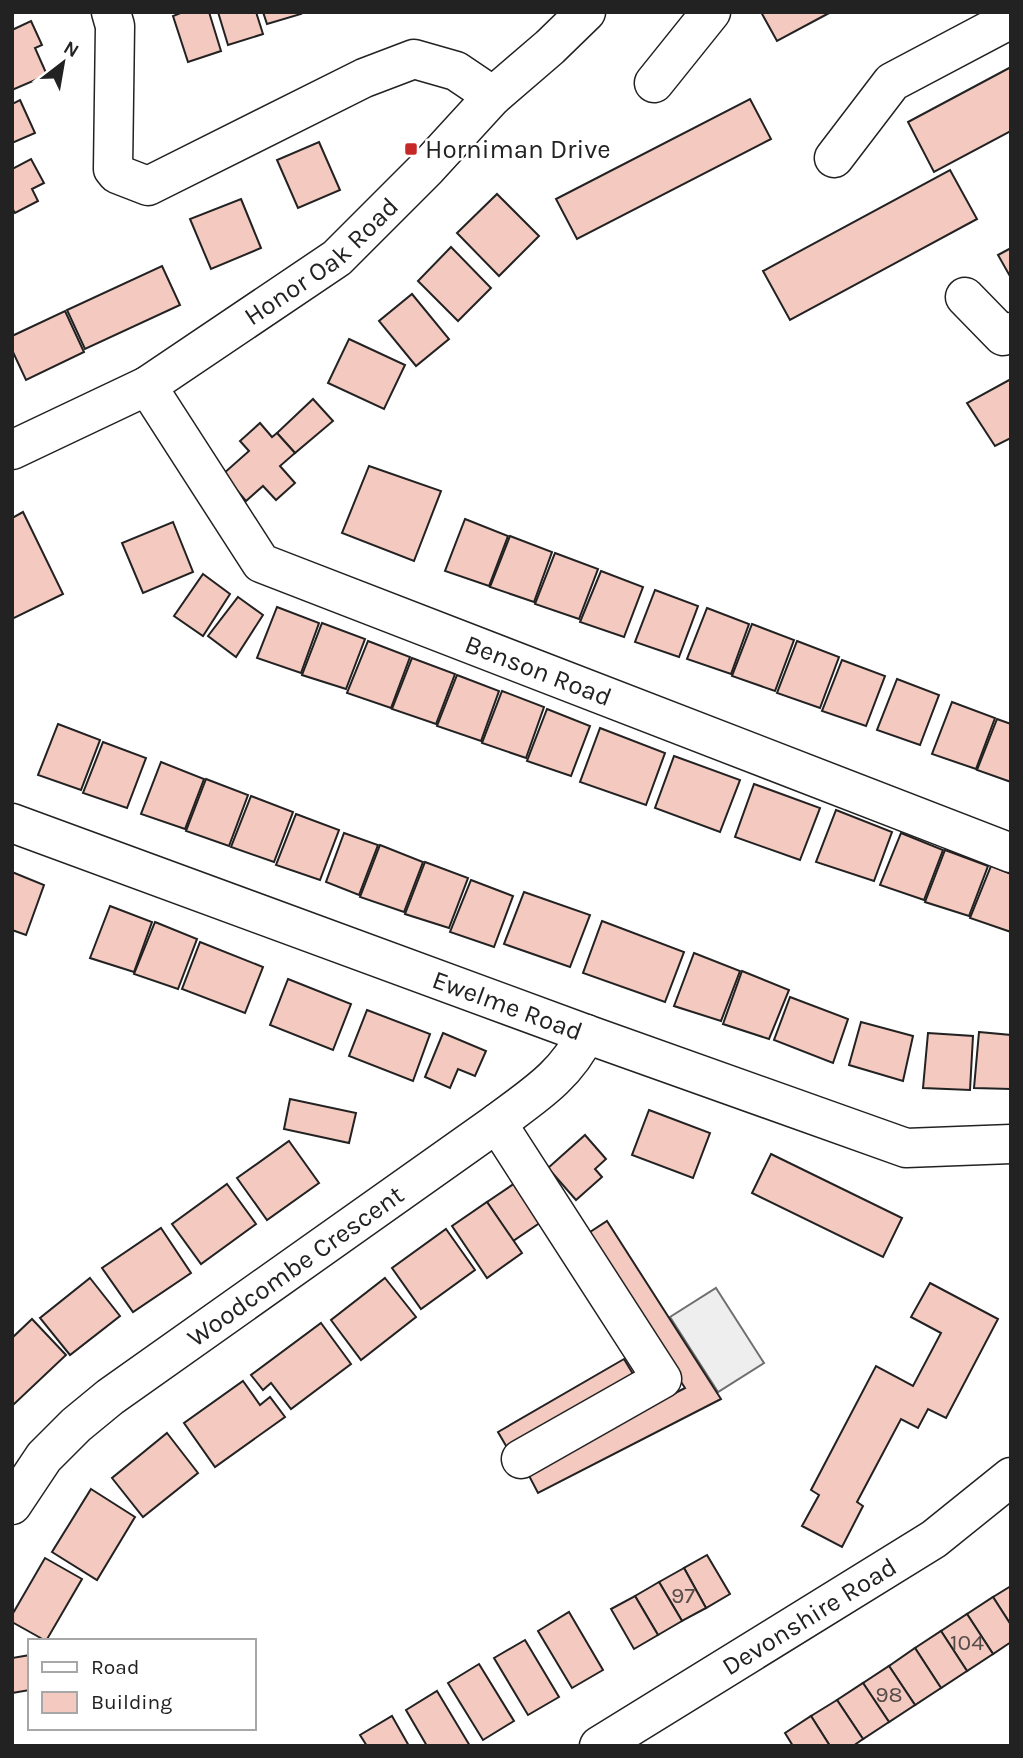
<svg xmlns="http://www.w3.org/2000/svg" width="1023" height="1758" font-family="Karla,sans-serif">
<style>
.green{fill:#eee;stroke:#6f6f6f;stroke-width:2}
.building{fill:#f3c9c0;stroke:#222;stroke-width:2}
.lines{fill:none;stroke-linecap:round;stroke-linejoin:round}
.minor-casing{stroke:#222;stroke-width:41}
.minor{stroke:#fff;stroke-width:38}
.poi-dot{fill:#c62828;stroke:#fff;stroke-width:2.5}
.labels{text-anchor:middle;dominant-baseline:central;stroke-width:5;stroke-linejoin:round;paint-order:stroke}
.number-label{font-size:23px;fill:#564c4a}
.poi-label{font-size:26px;fill:#222;stroke:#fff;text-anchor:start}
.street-label{font-size:26px;fill:#222;stroke:#fff}
</style>
<rect width="100%" height="100%" fill="#fff"/>
<path class="green" d="M716,1288L764,1363L718,1392L670,1317Z"/>
<g class="building">
<path d="M183,12H209L221,51L188,62L173,16Z"/>
<path d="M218,12H256L263,34L228,45Z"/>
<path d="M263,12H300L301,14L267,24Z"/>
<path d="M761,12H831L777,41Z"/>
<path d="M31,21L42,45L35,48L47,75L12,90V30Z"/>
<path d="M1011,67V131L934,172L908,122Z"/>
<path d="M750,99L771,139L577,239L556,199Z"/>
<path d="M20,100L35,133L12,143V104Z"/>
<path d="M319,142L340,190L298,208L277,160Z"/>
<path d="M31,159L44,183L32,189L38,201L15,213L12,208V169Z"/>
<path d="M950,170L977,219L790,320L763,271Z"/>
<path d="M497,194L539,236L499,276L457,233Z"/>
<path d="M241,199L261,248L211,269L190,219Z"/>
<path d="M451,247L491,288L458,321L418,281Z"/>
<path d="M1011,248V278L998,255Z"/>
<path d="M162,266L180,305L85,349L67,310Z"/>
<path d="M412,294L449,339L416,366L379,321Z"/>
<path d="M65,311L84,352L26,380L12,350V336Z"/>
<path d="M349,339L405,365L384,409L328,383Z"/>
<path d="M1011,379V438L995,446L967,403Z"/>
<path d="M313,399L333,421L295,453L277,433Z"/>
<path d="M260,423L272,437L277,433L295,453L280,466L295,483L276,500L263,486L246,501L223,474L249,451L240,441Z"/>
<path d="M369,466L441,491L414,561L342,533Z"/>
<path d="M23,512L63,594L12,619V518Z"/>
<path d="M465,519L508,536L489,586L445,571Z"/>
<path d="M173,522L193,572L143,593L122,543Z"/>
<path d="M510,536L552,552L534,602L490,587Z"/>
<path d="M555,553L598,569L579,619L535,604Z"/>
<path d="M601,571L643,587L624,637L580,622Z"/>
<path d="M203,574L230,594L203,636L174,616Z"/>
<path d="M655,590L698,606L679,657L635,642Z"/>
<path d="M238,597L263,615L236,657L208,636Z"/>
<path d="M277,607L319,623L301,673L257,658Z"/>
<path d="M707,608L749,624L731,674L687,659Z"/>
<path d="M322,623L365,639L346,689L302,675Z"/>
<path d="M752,624L794,640L775,691L732,676Z"/>
<path d="M368,641L410,657L391,708L347,693Z"/>
<path d="M797,641L839,657L820,708L777,693Z"/>
<path d="M412,658L455,674L436,724L392,709Z"/>
<path d="M842,660L885,676L866,726L822,711Z"/>
<path d="M457,675L499,691L481,741L437,726Z"/>
<path d="M897,679L939,695L920,745L877,730Z"/>
<path d="M502,691L544,707L526,758L482,743Z"/>
<path d="M952,702L995,718L976,769L932,754Z"/>
<path d="M547,709L590,726L571,776L527,761Z"/>
<path d="M997,719L1011,724V782L977,770Z"/>
<path d="M58,724L100,740L81,790L38,775Z"/>
<path d="M600,728L665,753L646,805L580,782Z"/>
<path d="M103,742L146,758L127,808L83,793Z"/>
<path d="M674,756L740,780L720,832L655,808Z"/>
<path d="M161,762L204,779L185,829L141,814Z"/>
<path d="M206,779L248,795L229,846L186,831Z"/>
<path d="M754,784L820,808L800,860L735,837Z"/>
<path d="M251,796L293,812L274,862L231,847Z"/>
<path d="M836,810L892,832L874,881L816,862Z"/>
<path d="M296,814L339,830L320,880L276,865Z"/>
<path d="M344,833L378,845L359,895L326,882Z"/>
<path d="M901,833L943,850L924,900L880,885Z"/>
<path d="M380,845L423,862L404,912L360,897Z"/>
<path d="M945,850L988,866L969,916L925,902Z"/>
<path d="M425,862L468,878L449,928L405,914Z"/>
<path d="M991,866L1011,874V932L970,918Z"/>
<path d="M12,872L44,885L26,935L12,930Z"/>
<path d="M471,880L513,896L494,947L450,932Z"/>
<path d="M524,892L590,915L570,967L504,944Z"/>
<path d="M110,906L152,922L134,972L90,958Z"/>
<path d="M602,921L684,952L665,1002L583,973Z"/>
<path d="M155,922L197,939L178,989L134,974Z"/>
<path d="M200,942L263,967L245,1013L182,989Z"/>
<path d="M694,953L740,971L721,1021L674,1006Z"/>
<path d="M742,971L789,990L769,1039L723,1024Z"/>
<path d="M288,979L351,1004L333,1050L270,1025Z"/>
<path d="M790,997L848,1019L833,1063L774,1040Z"/>
<path d="M367,1010L430,1034L413,1081L349,1056Z"/>
<path d="M861,1022L913,1036L903,1081L849,1065Z"/>
<path d="M979,1032L1011,1035V1089L974,1088Z"/>
<path d="M443,1033L486,1051L475,1076L458,1069L450,1088L425,1077Z"/>
<path d="M928,1033L973,1036L970,1090L923,1088Z"/>
<path d="M290,1099L356,1113L349,1143L284,1129Z"/>
<path d="M649,1110L710,1133L693,1178L632,1155Z"/>
<path d="M585,1135L606,1159L595,1169L602,1177L576,1200L548,1168Z"/>
<path d="M289,1141L319,1183L267,1220L237,1178Z"/>
<path d="M771,1154L902,1218L883,1257L752,1193Z"/>
<path d="M521,1179L547,1218L513,1241L487,1202Z"/>
<path d="M227,1184L256,1224L201,1264L172,1224Z"/>
<path d="M487,1202L522,1253L487,1278L452,1226Z"/>
<path d="M607,1221L721,1399L538,1493L526,1470L685,1388L587,1234Z"/>
<path d="M161,1228L191,1273L133,1312L102,1268Z"/>
<path d="M446,1229L475,1270L421,1309L392,1268Z"/>
<path d="M90,1278L120,1316L70,1355L40,1318Z"/>
<path d="M385,1278L416,1317L361,1360L331,1320Z"/>
<path d="M930,1283L998,1319L946,1418L928,1409L918,1428L901,1419L857,1502L863,1506L842,1547L802,1526L819,1495L811,1490L876,1366L913,1386L941,1333L911,1317Z"/>
<path d="M32,1319L66,1355L12,1406V1338Z"/>
<path d="M321,1323L351,1364L291,1409L271,1383L263,1390L251,1375Z"/>
<path d="M624,1359L636,1379L509,1451L498,1432Z"/>
<path d="M243,1381L260,1405L270,1397L285,1417L215,1467L184,1423Z"/>
<path d="M167,1433L198,1473L143,1517L112,1478Z"/>
<path d="M91,1489L135,1517L97,1580L52,1552Z"/>
<path d="M707,1555L730,1594L706,1608L684,1568Z"/>
<path d="M45,1558L82,1579L46,1641L12,1622V1615Z"/>
<path d="M684,1568L706,1608L682,1621L659,1582Z"/>
<path d="M659,1582L682,1621L658,1635L635,1596Z"/>
<path d="M1011,1586V1625L993,1597Z"/>
<path d="M635,1596L658,1635L634,1649L611,1609Z"/>
<path d="M993,1597L1011,1625V1642L993,1654L967,1614Z"/>
<path d="M569,1612L603,1670L572,1688L538,1631Z"/>
<path d="M967,1614L993,1654L967,1671L941,1631Z"/>
<path d="M941,1631L967,1671L941,1688L915,1648Z"/>
<path d="M525,1640L559,1697L528,1715L494,1658Z"/>
<path d="M915,1648L941,1688L915,1705L889,1666Z"/>
<path d="M30,1655V1690L12,1693V1658Z"/>
<path d="M479,1664L514,1721L483,1740L448,1683Z"/>
<path d="M889,1666L915,1705L889,1722L863,1683Z"/>
<path d="M863,1683L889,1722L863,1739L837,1700Z"/>
<path d="M437,1691L470,1746H427L406,1710Z"/>
<path d="M837,1700L863,1739L853,1746H830L811,1716Z"/>
<path d="M392,1716L409,1746H367L360,1735Z"/>
<path d="M811,1716L830,1746H793L785,1733Z"/>
</g>
<g class="lines">
<g class="minor-casing">
<g id="minor">
<path d="M111,12L115,26L113,169L117,174L148,186L364,78L414,59L456,71L493,96"/>
<path d="M654,83L711,12"/>
<path d="M834,158L892,82L1011,19"/>
<path d="M965,297L1003,336L1011,332"/>
<path id="s1" d="M147,386L261,563L1011,853"/>
<path id="s2" d="M12,450L147,386L337,258L427,168L493,96L550,47L586,12"/>
<path id="s3" d="M12,823L586,1034L906,1148L1011,1144"/>
<path d="M497,1123L662,1379L521,1459"/>
<path id="s4" d="M12,1505L44,1457L76,1425L110,1397L497,1123C533,1096 566,1076 586,1034"/>
<path id="s5" d="M599,1746L934,1539L1011,1477"/>
</g>
</g>
<use href="#minor" class="minor"/>
</g>
<rect class="poi-dot" x="404" y="142" width="14" height="14" rx="3.5"/>
<g class="labels">
<g class="number-label">
<text x="683" y="1595">97</text>
<text x="967" y="1642">104</text>
<text x="889" y="1694">98</text>
</g>
<g class="poi-label">
<text x="425" y="149">Horniman Drive</text>
</g>
<g class="street-label">
<text stroke="none"><textPath href="#s2" startOffset="364">Honor Oak Road</textPath></text>
<text stroke="none"><textPath href="#s1" startOffset="508">Benson Road</textPath></text>
<text stroke="none"><textPath href="#s3" startOffset="528">Ewelme Road</textPath></text>
<text stroke="none"><textPath href="#s4" startOffset="374">Woodcombe Crescent</textPath></text>
<text stroke="none"><textPath href="#s5" startOffset="247">Devonshire Road</textPath></text>
</g>
</g>
<rect width="1023" height="1758" fill="none" stroke="#222222" stroke-width="28"/>
<rect x="28" y="1639" width="228" height="91" fill="#ffffff" stroke="#a7a7a7" stroke-width="2"/>
<rect x="42" y="1662" width="35" height="10" fill="#ffffff" stroke="#a7a7a7" stroke-width="2"/>
<text x="91" y="1674" font-size="21" fill="#222222">Road</text>
<rect x="42" y="1692" width="35" height="21" fill="#f3c9c0" stroke="#a7a7a7" stroke-width="2"/>
<text x="91" y="1709" font-size="21" fill="#222222">Building</text>
<g transform="translate(63 63) rotate(31)" stroke="#ffffff" stroke-width="5" paint-order="stroke">
<path d="M0-5L12 26L0 18L-12 26Z" fill="#222222"/>
<text y="-10" font-size="19" font-weight="bold" text-anchor="middle" fill="#222222">N</text>
</g>
</svg>
